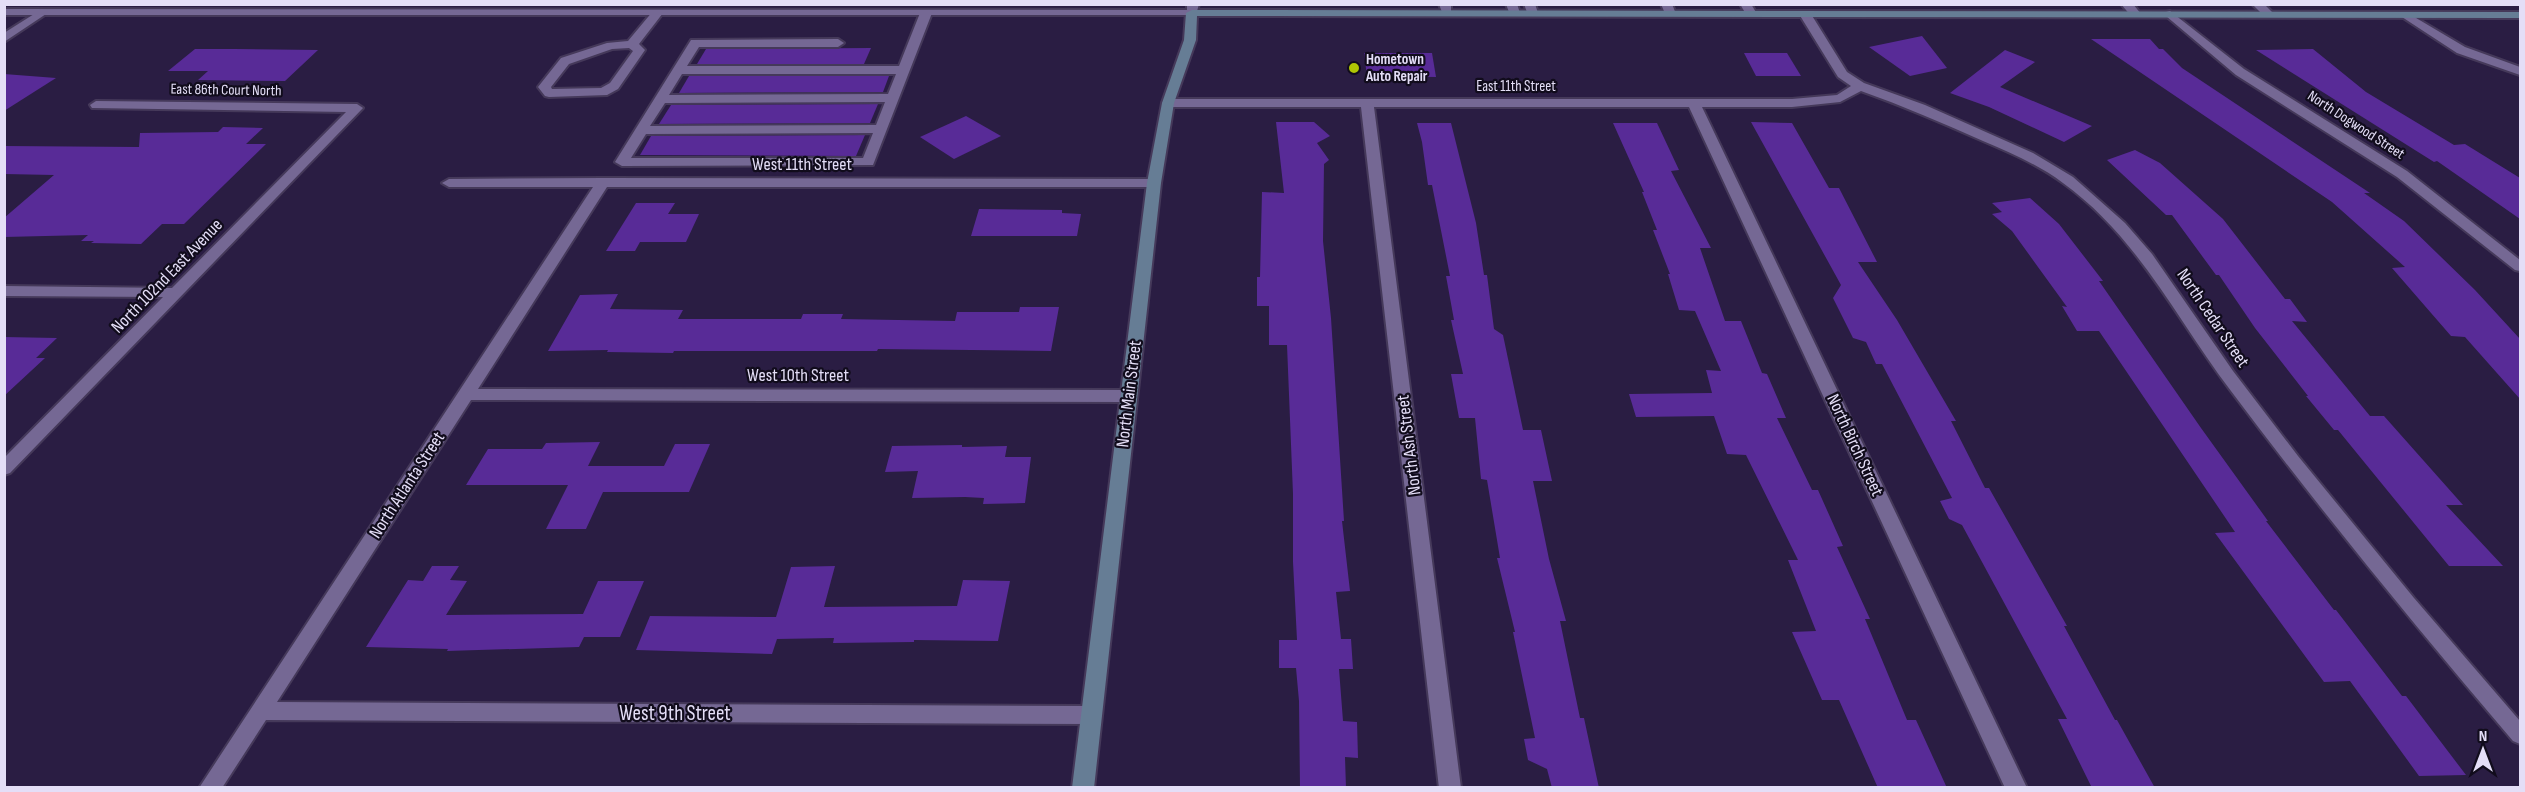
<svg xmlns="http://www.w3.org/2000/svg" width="2525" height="792" font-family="'Sofia Sans Condensed',sans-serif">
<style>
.building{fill:#582b97}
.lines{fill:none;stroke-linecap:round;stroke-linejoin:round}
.service-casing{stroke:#45395a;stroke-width:4}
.minor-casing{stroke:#45395a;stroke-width:4}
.tertiary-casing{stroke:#45395a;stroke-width:4}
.secondary-casing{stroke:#45395a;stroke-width:4}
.service{fill:#756894;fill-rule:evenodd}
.minor{fill:#756894;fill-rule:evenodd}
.tertiary{fill:#756894;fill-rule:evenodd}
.secondary{fill:#667d95;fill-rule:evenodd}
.poi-dot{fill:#afc504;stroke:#110c1c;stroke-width:2}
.labels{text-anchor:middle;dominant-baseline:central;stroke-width:4.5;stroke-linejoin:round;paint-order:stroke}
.far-poi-label{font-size:15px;font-weight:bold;fill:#e4def7;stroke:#110c1c;text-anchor:start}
.far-street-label{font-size:15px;fill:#e4def7;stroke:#110c1c}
.street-label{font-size:18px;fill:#e4def7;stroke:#110c1c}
.near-street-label{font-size:21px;fill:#e4def7;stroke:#110c1c}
</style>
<rect width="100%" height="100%" fill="#2a1d43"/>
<g class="building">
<path d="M1922,36L1947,68L1910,76L1869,47Z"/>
<path d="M2091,39H2150L2159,49H2163L2182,68L2370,193H2364L2404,221L2475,290L2520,339V399L2465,337L2451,336L2392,268L2405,267L2332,202Z"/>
<path d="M871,48L864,64H697L706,49Z"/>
<path d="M195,49H234L318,50L285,81L198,80L208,71H168Z"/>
<path d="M2313,49L2366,92L2454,145L2465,144L2520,178V219L2437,161L2434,162L2256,50Z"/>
<path d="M2005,50L2035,62L2000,87L2092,126L2064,142L1989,107L1950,93Z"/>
<path d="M1364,53H1432L1436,77L1367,76Z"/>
<path d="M1744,53H1787L1801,76H1756Z"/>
<path d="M4,74L56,78L4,111Z"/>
<path d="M689,76H889L883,92L679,93Z"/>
<path d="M878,104L870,123L659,124L671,105Z"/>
<path d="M966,116L1001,136L954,159L920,137Z"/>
<path d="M1276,122H1314L1330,136L1317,143L1329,160L1324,164L1323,241L1331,318L1344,521H1342L1350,591L1336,592L1341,639H1351L1353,669H1339L1343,721L1357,722L1358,758L1345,757L1346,788H1300L1299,701L1296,668H1279V640H1297L1293,562V494L1287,345H1269V306H1257V277H1260L1262,192L1284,193Z"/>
<path d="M1751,122L1792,123L1829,188H1839L1877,262H1858L1897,320L1956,421H1951L1985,488H1989L2067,626H2064L2115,720H2117L2155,788H2092L2058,719H2067L1962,525L1949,519L1940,501L1952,498L1882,364H1876L1866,342L1853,338L1833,298L1841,285Z"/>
<path d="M1417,123H1451L1476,223L1484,275H1487L1494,329L1503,335L1523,430H1541L1552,481H1533L1549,559L1566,621H1560L1580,718H1584L1599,788H1552L1547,769L1528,760L1524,739L1535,738L1513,632H1515L1497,558H1500L1487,480L1481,479L1475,418H1459L1451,374H1463L1451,320H1454L1446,276H1450L1432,185H1428L1422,142Z"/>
<path d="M1613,123H1657L1679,170L1671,171L1711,248H1700L1725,321H1741L1762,373L1767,374L1786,418H1777L1812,490H1818L1843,546L1837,547L1870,619H1865L1907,720H1916L1947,788H1878L1839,700H1822L1792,632L1816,631L1788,560H1798L1746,455L1727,454L1714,416L1636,417L1629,394L1712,393L1706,370L1721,371L1695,311L1679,310L1668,274H1670L1653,230H1657L1642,192H1644Z"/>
<path d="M223,127L263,128L246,144H266L184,224H162L141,244L91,243L94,241H81L88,235L4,237V218L54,175L4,174V146L139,147L140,133L218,132Z"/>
<path d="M865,135L856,156L640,155L651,136Z"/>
<path d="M2135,150L2160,163L2223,219L2285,299H2290L2307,322L2292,321L2370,416H2384L2463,505H2446L2503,566H2449L2338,430H2334L2306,396H2308L2255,328L2219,275H2216L2172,215H2166L2107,160Z"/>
<path d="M2030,198L2059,224L2103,281H2099L2201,428L2268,521H2266L2334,610H2336L2402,696H2406L2466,775L2419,776L2350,681L2324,682L2215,533L2235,532L2099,331H2077L2062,306L2067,307L2012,231L1992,214L2002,212L1992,203Z"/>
<path d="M636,203H675L668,214H699L686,242H640L635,251H606Z"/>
<path d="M979,209L1062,210V213L1081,214L1077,236H971Z"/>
<path d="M618,294L610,309L683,310L678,319H801L803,314H843L841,319L955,321L957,312H1019L1020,307H1059L1051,351L878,349L877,351H674L673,353L607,352L608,350L548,351L580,295Z"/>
<path d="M4,337L57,338L36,358H45L4,396Z"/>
<path d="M600,442L588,466H664L675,444H710L689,492H603L586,529H546L568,485H466L488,449H542L546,443Z"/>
<path d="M962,445V447L1007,446L1005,457H1031L1025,503L983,504L984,498L965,497L912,498L918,471L885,472L892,446Z"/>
<path d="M432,566H459L450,580L467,581L446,615L583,614L598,581H644L620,637H584L579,647L447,651L448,649L366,647L408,580L423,581Z"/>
<path d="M835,566L824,607L957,606L963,580L1010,581L998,641L914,640V642L833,643L834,638L777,639L772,654L636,650L650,616L776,617L791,567Z"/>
</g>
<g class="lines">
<g class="service-casing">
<g id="service">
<path d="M1439,4H1451V15H1443Z"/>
<path d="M1661,4H1672L1676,14L1674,16H1666Z"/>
<path d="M1740,4H1751L1757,14L1755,16H1747Z"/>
<path d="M2252,4H2264L2274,14L2272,16H2264Z"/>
<path d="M657,10L663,13L639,44L645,50L618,89L607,95L549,97L545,96L538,87L561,58L607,43L628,41L653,11ZM629,48L633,51L610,83L601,88L552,89L551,87L569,64L612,49Z"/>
<path d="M926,10L932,13L873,165L622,166L615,162L691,40L838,39L844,43L838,47H699L687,66H899L920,13ZM682,74H896L888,94L669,95ZM885,102L876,125L650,126L665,103ZM873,133L863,158H631L646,134Z"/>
</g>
</g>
<g class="minor-casing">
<g id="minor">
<path d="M1506,4H1517L1520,13L1518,15H1510Z"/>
<path d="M1524,4H1535L1538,13L1536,15H1528Z"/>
<path d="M2121,4H2133L2141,14L2139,16H2131Z"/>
<path d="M42,9L48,12L46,14L4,42V33Z"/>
<path d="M1805,11L1811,14L1847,72L1864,83L1925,105L2033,153L2073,177L2125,223L2152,254L2233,371L2298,456L2414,598L2520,721V744L2513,741C2416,627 2321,511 2231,391C2177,320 2138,237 2063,183C2039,165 2011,153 1983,141C1943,123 1903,106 1861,91L1840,102L1792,107H1702L2027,788H2005L1689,107H1374L1461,788H1439L1361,107H1168L1162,103L1168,99H1792L1837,95L1851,86L1838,77L1799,14Z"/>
<path d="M2170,11L2244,69L2407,171L2520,260V271L2515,270L2397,177L2236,75L2166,16V12Z"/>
<path d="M96,101L357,104L363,108L10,473L4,475V458L163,297L4,296V286L172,288L346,112L92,108L90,105Z"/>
<path d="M603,178L1154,179L1161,183L1154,187H607L478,389L1129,390L1135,392L1137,396L1135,400L1129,402L471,400L277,702L1091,706L1098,709L1101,715L1098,721L1091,724L266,720L222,788H199L593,187H449L442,183L449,179Z"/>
</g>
</g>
<g class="tertiary-casing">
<g id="tertiary">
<path d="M1187,4H1199L1196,15H4V9L1187,10Z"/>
<path d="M2406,12L2465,47L2520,67V75L2457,53L2402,17V13Z"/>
</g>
</g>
<g class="secondary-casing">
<path id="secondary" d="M1192,10L2520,12V18L1197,16L1196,40L1174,103L1161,183L1094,788H1072L1147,183L1162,103L1184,40L1186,13Z"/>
</g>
<use href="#service" class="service"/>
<use href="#minor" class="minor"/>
<use href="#tertiary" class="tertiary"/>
<use href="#secondary" class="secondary"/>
</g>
<circle class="poi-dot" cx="1354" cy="68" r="6"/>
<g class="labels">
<g class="far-poi-label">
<text x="1366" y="59">Hometown<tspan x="1366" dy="17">Auto Repair</tspan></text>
</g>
<g class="far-street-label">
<text x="1516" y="86">East 11th Street</text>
<text transform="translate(226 90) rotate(1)">East 86th Court North</text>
<text transform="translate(2356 125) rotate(33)">North Dogwood Street</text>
</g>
<g class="street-label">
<text x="802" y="164">West 11th Street</text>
<text transform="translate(167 276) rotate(-46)">North 102nd East Avenue</text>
<text transform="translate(2213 318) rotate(56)">North Cedar Street</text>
<text x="798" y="375">West 10th Street</text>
<text transform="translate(1129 394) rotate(-83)">North Main Street</text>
<text transform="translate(1409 445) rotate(-97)">North Ash Street</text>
<text transform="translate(1855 445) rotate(65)">North Birch Street</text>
<text transform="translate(407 485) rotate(-57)">North Atlanta Street</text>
</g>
<g class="near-street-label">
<text x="675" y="713">West 9th Street</text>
</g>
</g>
<rect width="2525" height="792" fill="none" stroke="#e4def7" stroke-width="12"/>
<g transform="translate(2483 750)" stroke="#110c1c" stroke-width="4.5" paint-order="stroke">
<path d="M0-4.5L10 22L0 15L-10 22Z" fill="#e4def7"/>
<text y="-9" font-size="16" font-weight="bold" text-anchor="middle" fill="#e4def7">N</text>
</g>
</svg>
